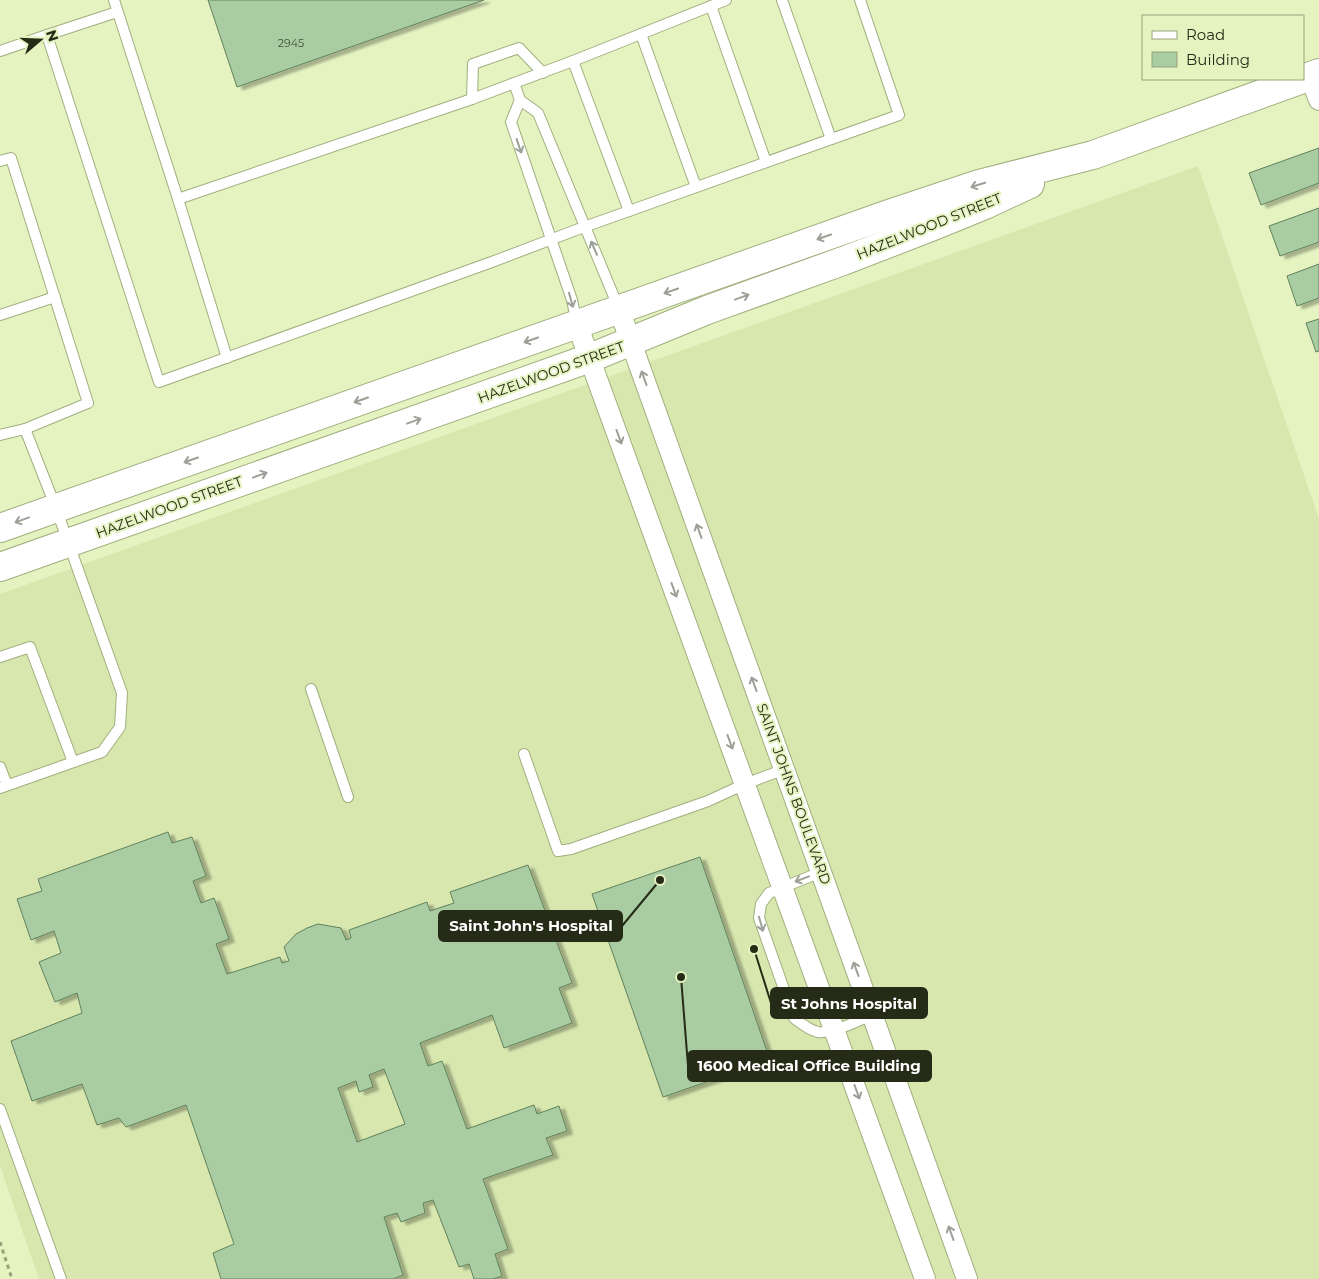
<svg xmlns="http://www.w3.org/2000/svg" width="1319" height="1279" font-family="Montserrat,sans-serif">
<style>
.built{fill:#d7e7ae}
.building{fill:#a9cca3;stroke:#61815b;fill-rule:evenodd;filter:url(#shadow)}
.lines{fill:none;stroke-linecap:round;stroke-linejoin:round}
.lane-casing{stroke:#a1ae7e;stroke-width:12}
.street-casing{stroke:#a1ae7e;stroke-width:22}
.secondary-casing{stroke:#a1ae7e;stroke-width:30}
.path{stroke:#95a07a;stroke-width:3;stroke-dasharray:4 4;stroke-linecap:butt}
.lane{stroke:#fff;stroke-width:10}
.street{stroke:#fff;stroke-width:20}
.secondary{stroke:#fff;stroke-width:28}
.oneway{stroke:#9da097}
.labels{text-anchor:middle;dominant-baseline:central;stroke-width:4;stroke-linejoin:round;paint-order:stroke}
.number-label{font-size:11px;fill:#46533a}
.street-label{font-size:14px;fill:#252b17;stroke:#e4f3c0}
.leader{fill:none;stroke:#252b17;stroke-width:2}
.callout-dot{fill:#252b17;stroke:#e4f3c0;stroke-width:2}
.callout{fill:#252b17;stroke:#252b17;stroke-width:2}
.callout-label{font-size:15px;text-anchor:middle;font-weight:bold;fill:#fff}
</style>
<defs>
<filter id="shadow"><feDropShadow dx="5.5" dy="3" stdDeviation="1" flood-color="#0004"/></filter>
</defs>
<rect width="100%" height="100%" fill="#e4f3c0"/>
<path class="built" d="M1198,166L1319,519V1279H39L0,1166V594Z"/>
<g class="building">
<path d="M208,0H484L237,87Z"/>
<path d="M1319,148V183L1261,205L1249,173Z"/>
<path d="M1319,208V242L1280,256L1269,226Z"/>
<path d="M1319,264V298L1297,306L1287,276Z"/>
<path d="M1319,319V351L1316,352L1306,323Z"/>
<path d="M168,832L172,843L192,837L206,876L193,881L201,903L214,898L229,939L216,944L227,974L280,957L282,963L289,961L284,947L296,934L307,928L318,924L341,928L346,940L351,938L349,930L427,902L430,911L454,903L450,892L528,865L572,983L559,988L572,1023L504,1048L492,1015L420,1043L428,1066L442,1061L467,1129L534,1105L537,1114L559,1106L567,1131L546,1138L553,1155L483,1179L508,1249L495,1254L502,1276L493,1279H474L469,1264L459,1267L433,1200L423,1203L425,1213L401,1222L397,1213L384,1217L403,1275L393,1279H221L213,1253L234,1244L186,1105L126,1127L119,1118L97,1125L82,1084L32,1101L11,1041L82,1013L77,993L55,1002L39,962L61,953L54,931L31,940L17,899L42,891L38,879ZM384,1069L405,1124L357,1142L338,1088L356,1081L359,1092L373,1087L369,1075Z"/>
<path d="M700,857L770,1060L663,1097L592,894Z"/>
</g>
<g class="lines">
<g class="lane-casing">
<g id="lane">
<path d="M114,0L178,199L472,99L573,61L726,0"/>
<path d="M782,0L831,139"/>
<path d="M711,6L766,162"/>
<path d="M641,34L696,187"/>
<path d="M47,35L117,12"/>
<path d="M0,51L47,35L159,382L489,263L584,227L899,115L860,0"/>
<path d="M573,61L629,211"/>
<path d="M514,83L520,100L538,113L619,309"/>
<path d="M472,99L473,64L519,48L543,73"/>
<path d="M520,100L511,122L572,300L577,324"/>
<path d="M0,161L11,158L88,403L25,429"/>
<path d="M178,199L227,358"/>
<path d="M0,315L55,297"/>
<path d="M0,435L25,429L56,508L122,693L120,727L102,752L0,788"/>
<path d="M0,657L30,647L73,762"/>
<path d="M311,689L348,797"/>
<path d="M524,754L558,851L571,849L708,801L745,784L785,769"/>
<path d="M0,767L7,785"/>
<path d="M821,872L769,893L761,904L759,918L794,1018C802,1024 809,1030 818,1032C833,1034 859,1020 872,1015"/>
<path d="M0,1109L61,1279"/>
</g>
</g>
<g class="street-casing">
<g id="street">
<path d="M1310,76L1319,100"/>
<path d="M619,309L967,1279"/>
<path d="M577,324L925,1279"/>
</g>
</g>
<g class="secondary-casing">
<g id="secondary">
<path d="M0,528L889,214L979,184L1093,155L1319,73"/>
<path d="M0,567L590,358L707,310L843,261L931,227L987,204L1030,184"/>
</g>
</g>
<path class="path" d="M0,1242L12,1279"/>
<use href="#lane" class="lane"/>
<use href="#street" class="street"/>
<use href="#secondary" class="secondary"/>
</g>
<defs><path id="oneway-shaft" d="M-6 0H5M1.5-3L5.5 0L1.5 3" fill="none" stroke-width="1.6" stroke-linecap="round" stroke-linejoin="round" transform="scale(1.25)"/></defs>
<g class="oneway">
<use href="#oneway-shaft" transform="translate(519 146) rotate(71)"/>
<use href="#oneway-shaft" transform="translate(978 185) rotate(163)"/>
<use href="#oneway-shaft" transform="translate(824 237) rotate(161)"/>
<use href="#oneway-shaft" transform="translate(594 248) rotate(-113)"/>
<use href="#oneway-shaft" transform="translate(671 291) rotate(161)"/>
<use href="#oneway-shaft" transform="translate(742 297) rotate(-20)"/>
<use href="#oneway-shaft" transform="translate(571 300) rotate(74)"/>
<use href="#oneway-shaft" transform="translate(531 340) rotate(161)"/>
<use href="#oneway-shaft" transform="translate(644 378) rotate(-110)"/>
<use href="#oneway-shaft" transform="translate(361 400) rotate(161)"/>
<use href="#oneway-shaft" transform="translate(414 421) rotate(-20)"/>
<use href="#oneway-shaft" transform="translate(619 437) rotate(70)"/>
<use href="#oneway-shaft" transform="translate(191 460) rotate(161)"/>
<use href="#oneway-shaft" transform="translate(260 475) rotate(-20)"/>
<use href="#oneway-shaft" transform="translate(22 520) rotate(160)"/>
<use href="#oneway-shaft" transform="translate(699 531) rotate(-110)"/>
<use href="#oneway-shaft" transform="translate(674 590) rotate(70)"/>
<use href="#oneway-shaft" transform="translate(754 684) rotate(-110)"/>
<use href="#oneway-shaft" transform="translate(730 742) rotate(70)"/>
<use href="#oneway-shaft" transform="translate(802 879) rotate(159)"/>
<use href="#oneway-shaft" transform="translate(761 924) rotate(74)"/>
<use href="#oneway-shaft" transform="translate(856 969) rotate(-110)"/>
<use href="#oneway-shaft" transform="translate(857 1092) rotate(70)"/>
<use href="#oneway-shaft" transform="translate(951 1233) rotate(-110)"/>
</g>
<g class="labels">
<g class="number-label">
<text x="291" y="43">2945</text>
</g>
<g class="street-label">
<text transform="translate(929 226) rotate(-22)">HAZELWOOD STREET</text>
<text transform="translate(551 372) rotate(-20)">HAZELWOOD STREET</text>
<text transform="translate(169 507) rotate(-20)">HAZELWOOD STREET</text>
<text transform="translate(794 794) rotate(70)">SAINT JOHNS BOULEVARD</text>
</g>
</g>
<path class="leader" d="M660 880L622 926M754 949L771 1003M681 977L688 1066"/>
<g class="callout-dot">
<circle cx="660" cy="880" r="5"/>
<circle cx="754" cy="949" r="5"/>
<circle cx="681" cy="977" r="5"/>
</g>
<g class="callout">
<rect x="439" y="911" width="183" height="30" rx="5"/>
<rect x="771" y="988" width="156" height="30" rx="5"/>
<rect x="688" y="1051" width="243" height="30" rx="5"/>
</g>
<g class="callout-label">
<text x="531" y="931">Saint John's Hospital</text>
<text x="849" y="1009">St Johns Hospital</text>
<text x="809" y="1071">1600 Medical Office Building</text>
</g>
<rect x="1142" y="15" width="162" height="65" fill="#e4f3c0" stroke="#98a37c"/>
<rect x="1152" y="31" width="25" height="8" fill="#ffffff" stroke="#98a37c"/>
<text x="1186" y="40" font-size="15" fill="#252b17">Road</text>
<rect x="1152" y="52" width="25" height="15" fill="#a9cca3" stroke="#98a37c"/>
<text x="1186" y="65" font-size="15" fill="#252b17">Building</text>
<g transform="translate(40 40) rotate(71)" stroke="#e4f3c0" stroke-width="4" paint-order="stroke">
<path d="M0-4L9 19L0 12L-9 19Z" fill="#252b17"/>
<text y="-8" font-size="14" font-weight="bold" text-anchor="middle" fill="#252b17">N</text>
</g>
</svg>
